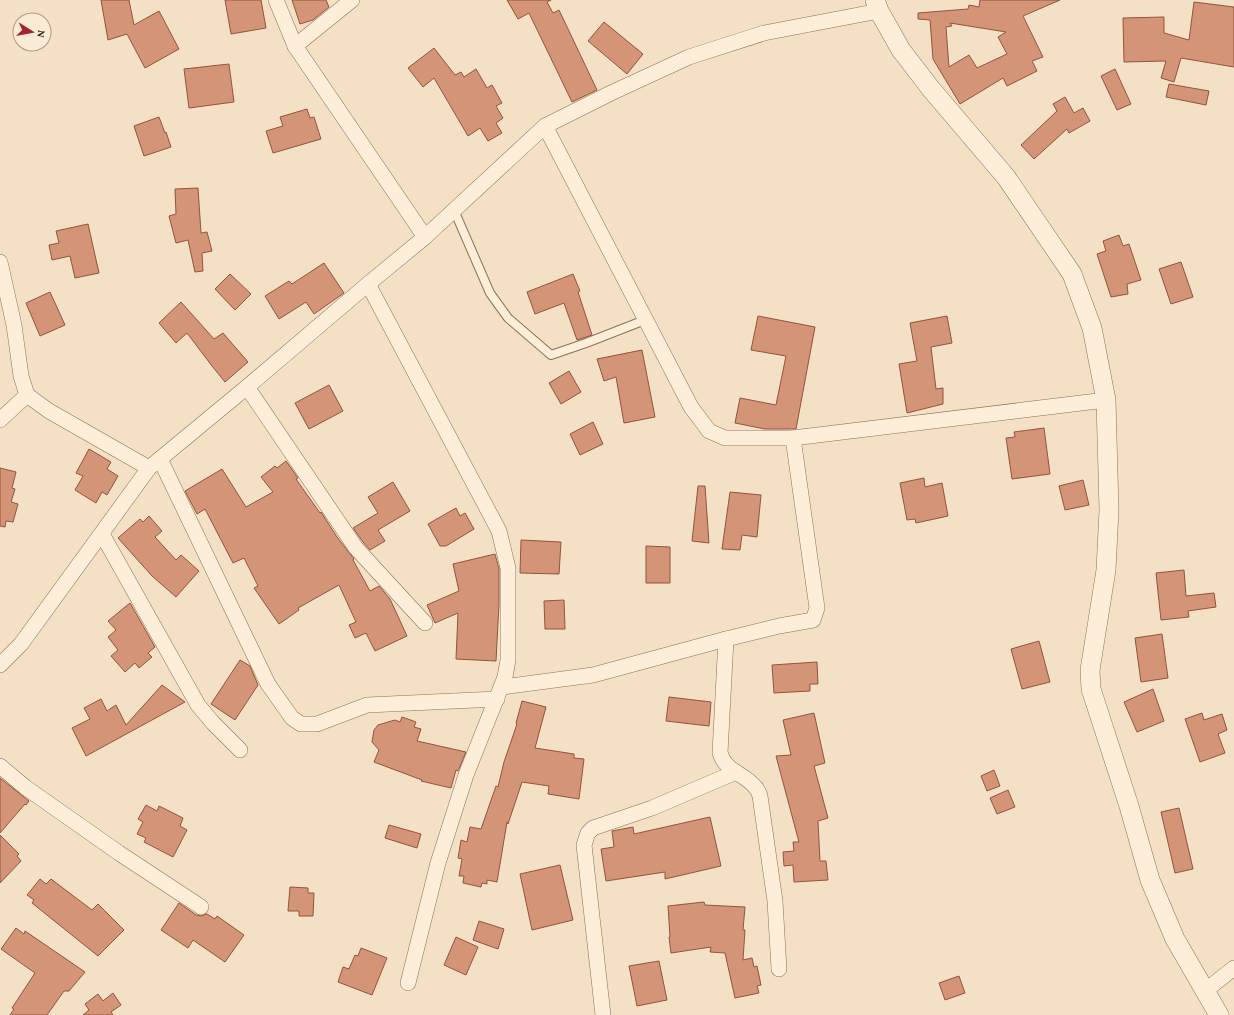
<svg xmlns="http://www.w3.org/2000/svg" width="1234" height="1015" font-family="'Crimson Pro',serif">
<style>
.building{fill:#d49477;stroke:#92553c;fill-rule:evenodd}
.lines{fill:none;stroke-linecap:round;stroke-linejoin:round}
.service-casing{stroke:#907058;stroke-width:10}
.minor-casing{stroke:#907058;stroke-width:16}
.tertiary-casing{stroke:#907058;stroke-width:20}
.service{stroke:#fceed9;stroke-width:8}
.minor{stroke:#fceed9;stroke-width:15}
.tertiary{stroke:#fceed9;stroke-width:19}
</style>
<rect width="100%" height="100%" fill="#f3e0c5"/>
<g class="building">
<path d="M101,0H129L134,25L159,11L179,49L145,68L127,34L108,40Z"/>
<path d="M225,0H261L266,28L231,34Z"/>
<path d="M292,0H326L329,7L313,20L300,24Z"/>
<path d="M507,0H551L547,2L553,13L559,10L597,90L572,102L529,13L518,19Z"/>
<path d="M980,0H1060L1023,16L1043,57L1032,61L1037,71L1007,86L1003,78L960,104L933,59L930,20L918,19V13L968,9L969,5L979,7ZM950,23L1006,32L998,37L1007,54L977,68L969,55L949,67L946,27L952,26Z"/>
<path d="M1194,2L1234,7V67L1181,58L1174,82L1161,78L1166,61L1124,62L1123,18L1164,17V33L1189,40Z"/>
<path d="M604,22L643,54L627,74L588,41Z"/>
<path d="M434,48L455,75L461,72L464,77L476,69L487,88L492,85L502,103L496,106L503,118L496,123L502,133L488,141L480,128L468,136L434,78L423,87L408,68Z"/>
<path d="M229,64L234,102L189,108L184,69Z"/>
<path d="M1115,69L1131,104L1117,110L1101,76Z"/>
<path d="M1169,84L1209,91L1206,105L1166,97Z"/>
<path d="M1065,97L1074,113L1083,108L1090,121L1069,133L1067,129L1034,159L1021,145L1057,111L1053,104Z"/>
<path d="M307,109L310,118L314,117L321,139L273,153L266,131L283,126L280,117Z"/>
<path d="M159,117L165,133L166,132L171,147L144,156L134,126Z"/>
<path d="M198,188L201,233L207,232L212,251L202,253L203,271L195,272L188,240L176,243L169,216L176,214L175,189Z"/>
<path d="M88,224L99,273L75,278L70,256L52,260L49,245L59,243L56,231Z"/>
<path d="M1119,235L1123,246L1129,244L1141,280L1127,284L1128,294L1111,297L1097,254L1106,251L1103,241Z"/>
<path d="M1181,262L1193,297L1171,304L1159,269Z"/>
<path d="M324,263L344,293L314,314L306,302L279,319L265,296L289,281L292,284Z"/>
<path d="M230,274L251,294L235,310L215,289Z"/>
<path d="M573,274L580,291L578,292L592,335L577,340L564,303L535,314L527,292Z"/>
<path d="M50,292L65,325L40,336L26,303Z"/>
<path d="M181,302L214,339L223,333L248,362L225,382L212,366L187,333L176,343L159,323Z"/>
<path d="M758,316L815,327L796,429H765L735,423L740,398L776,405L786,356L751,350Z"/>
<path d="M947,316L952,343L931,347L936,389L943,388V404L907,413L899,364L917,361L910,323Z"/>
<path d="M642,350L655,417L624,423L616,377L604,381L597,359Z"/>
<path d="M569,371L581,392L561,404L549,383Z"/>
<path d="M329,385L343,411L309,429L295,403Z"/>
<path d="M593,422L603,444L580,455L570,434Z"/>
<path d="M1044,428L1050,474L1012,479L1006,438L1015,437L1014,432Z"/>
<path d="M89,449L111,462L107,469L118,476L107,495L102,492L96,503L75,490L83,476L76,473Z"/>
<path d="M286,461L298,478L296,479L320,513L321,512L337,537L354,559L353,560L370,591L379,586L390,599L407,636L375,651L366,633L355,638L349,625L356,622L339,585L298,608L299,610L279,624L254,588L258,586L244,558L233,563L205,509L197,514L185,491L222,469L246,507L273,492L261,477L275,466L277,468Z"/>
<path d="M0,468L16,472L12,488L15,489L11,502L18,504L13,522L6,521L5,527L0,526Z"/>
<path d="M924,478L925,487L942,483L948,516L916,523L915,519L907,520L900,483Z"/>
<path d="M1083,480L1089,505L1065,510L1059,486Z"/>
<path d="M393,482L410,511L378,530L385,541L370,550L363,542L353,528L378,513L368,497Z"/>
<path d="M698,486H705L709,543L692,541Z"/>
<path d="M730,492L761,495L757,537L742,535L740,550L722,549Z"/>
<path d="M456,508L460,516L465,513L474,529L446,546H440L428,524Z"/>
<path d="M149,516L162,531L155,537L176,560L181,555L199,571L176,597L152,576L118,538L140,519L143,522Z"/>
<path d="M521,540L561,542L559,574L520,573Z"/>
<path d="M646,546L670,547V583H646Z"/>
<path d="M495,554L499,569V605L496,661L456,659L458,613L435,623L427,605L459,591L453,564Z"/>
<path d="M1184,570L1186,596L1214,593L1216,607L1188,611L1189,617L1161,620L1156,573Z"/>
<path d="M564,600L565,629H545L544,601Z"/>
<path d="M130,603L155,647L148,653L152,657L139,668L135,663L125,672L111,656L118,650L108,637L116,630L108,621Z"/>
<path d="M1162,634L1168,678L1141,682L1135,638Z"/>
<path d="M1039,641L1050,682L1022,689L1011,649Z"/>
<path d="M240,660L250,666L258,685L235,720L211,704Z"/>
<path d="M817,662L818,684H810V691L774,693L772,665Z"/>
<path d="M162,685L185,702L86,756L72,728L90,719L84,708L101,699L107,711L116,705L126,725Z"/>
<path d="M1153,689L1164,721L1137,732L1124,702Z"/>
<path d="M669,697L711,702L709,726L666,721Z"/>
<path d="M522,701L546,707L535,748L574,754V758L584,759L579,799L548,794L549,786L522,782L508,824L507,822L497,882L487,880V884L482,883L481,887L463,883L464,876H459L462,859L458,858L461,840L467,842L470,827L481,829L496,786L498,787L504,762L517,724L516,723Z"/>
<path d="M814,713L825,763L814,766L828,818L818,821L820,861H826L828,880L794,882L793,865L784,866L783,852L794,851L793,842H799L776,756L791,755L783,720Z"/>
<path d="M1202,713L1204,720L1222,714L1227,730L1218,734L1225,753L1200,762L1185,719Z"/>
<path d="M402,717L416,722L414,727L421,729L417,741L466,752L458,771L456,770L451,788L421,781L422,780L374,762L379,750L372,742L374,730L378,725L395,720L400,722Z"/>
<path d="M994,770L1000,786L987,791L981,776Z"/>
<path d="M0,778L29,801L26,805L25,804L0,833Z"/>
<path d="M1008,790L1015,807L997,814L990,798Z"/>
<path d="M146,805L157,811L159,806L183,818L180,826L187,830L173,857L144,842L146,838L137,834L143,822L138,819Z"/>
<path d="M1179,808L1193,869L1175,873L1161,812Z"/>
<path d="M710,817L721,866L665,879V872L606,881L601,849L614,847L612,831L633,827L634,834Z"/>
<path d="M389,825L421,834L417,848L385,838Z"/>
<path d="M0,835L19,854L17,856L21,861L0,883Z"/>
<path d="M560,865L573,920L532,930L520,874Z"/>
<path d="M40,879L46,884L51,879L92,910L98,904L124,930L98,956L32,903L34,900L27,895Z"/>
<path d="M290,887L308,888V893H314L313,916H299V911H288Z"/>
<path d="M704,902L705,905L745,907L743,930H745L743,960L752,958L754,967L757,966L761,985L757,986L759,993L735,998L725,953L710,952L711,947L671,953L669,937H670L668,906Z"/>
<path d="M179,903L196,915L201,916L207,914L215,919L217,916L244,935L225,962L193,940L188,948L161,930Z"/>
<path d="M479,921L504,929L498,949L473,940Z"/>
<path d="M16,928L24,934L25,931L85,972L69,991H64L47,1015H10L14,1009L12,1008L35,973L1,949Z"/>
<path d="M456,937L478,947L466,975L444,965Z"/>
<path d="M361,948L387,958L372,995L338,982L343,967L349,969L355,955L358,956Z"/>
<path d="M659,961L667,1000L637,1006L629,966Z"/>
<path d="M959,976L965,993L945,1000L939,983Z"/>
<path d="M113,993L121,1005L111,1012L113,1015H83L89,1010L85,1004L98,994L103,1001Z"/>
</g>
<g class="lines">
<g class="service-casing">
<path id="service" d="M454,210L490,293L508,318L551,355L586,343L645,320"/>
</g>
<g class="minor-casing">
<g id="minor">
<path d="M276,0L295,46L425,237"/>
<path d="M295,46L352,0"/>
<path d="M545,126L691,407L709,431L725,438H793L1106,400"/>
<path d="M0,262L14,325L21,376L27,395L49,411L149,468"/>
<path d="M368,284L499,531L508,568V660L505,677L466,775L438,863L408,983"/>
<path d="M247,387L356,548L425,623"/>
<path d="M0,420L27,395"/>
<path d="M160,459L268,684L292,718L301,724H317L367,705L497,699"/>
<path d="M102,534L198,705L213,723L240,750"/>
<path d="M726,639L720,753C727,774 744,772 756,788C758,790 759,793 760,796L775,901L779,969"/>
<path d="M0,665L21,644L149,468L247,387L368,284L425,237L545,126L611,93L689,57L764,33L879,11"/>
<path d="M502,687L593,675L726,639L779,626L813,620L817,608L793,438"/>
<path d="M0,766L25,787L119,853L201,907"/>
<path d="M1205,991L1234,968"/>
<path d="M603,1015L584,845L588,833L593,828L652,808L736,772"/>
</g>
</g>
<g class="tertiary-casing">
<path id="tertiary" d="M875,0L879,11L901,50L931,89L1006,177L1072,274L1092,328L1106,400L1109,510L1106,570L1090,670L1091,689L1129,806L1150,880L1175,939L1219,1015"/>
</g>
<use href="#service" class="service"/>
<use href="#minor" class="minor"/>
<use href="#tertiary" class="tertiary"/>
</g>
<g transform="translate(32 32) rotate(101)"><circle r="19" fill="#f9ebd5" stroke="#ae9e8c"/>
<path d="M0-3L7 15L0 10L-7 15Z" fill="#a52231"/>
<text y="-6" font-size="11" font-weight="bold" text-anchor="middle" fill="#3e2a1e">N</text>
</g>
</svg>
